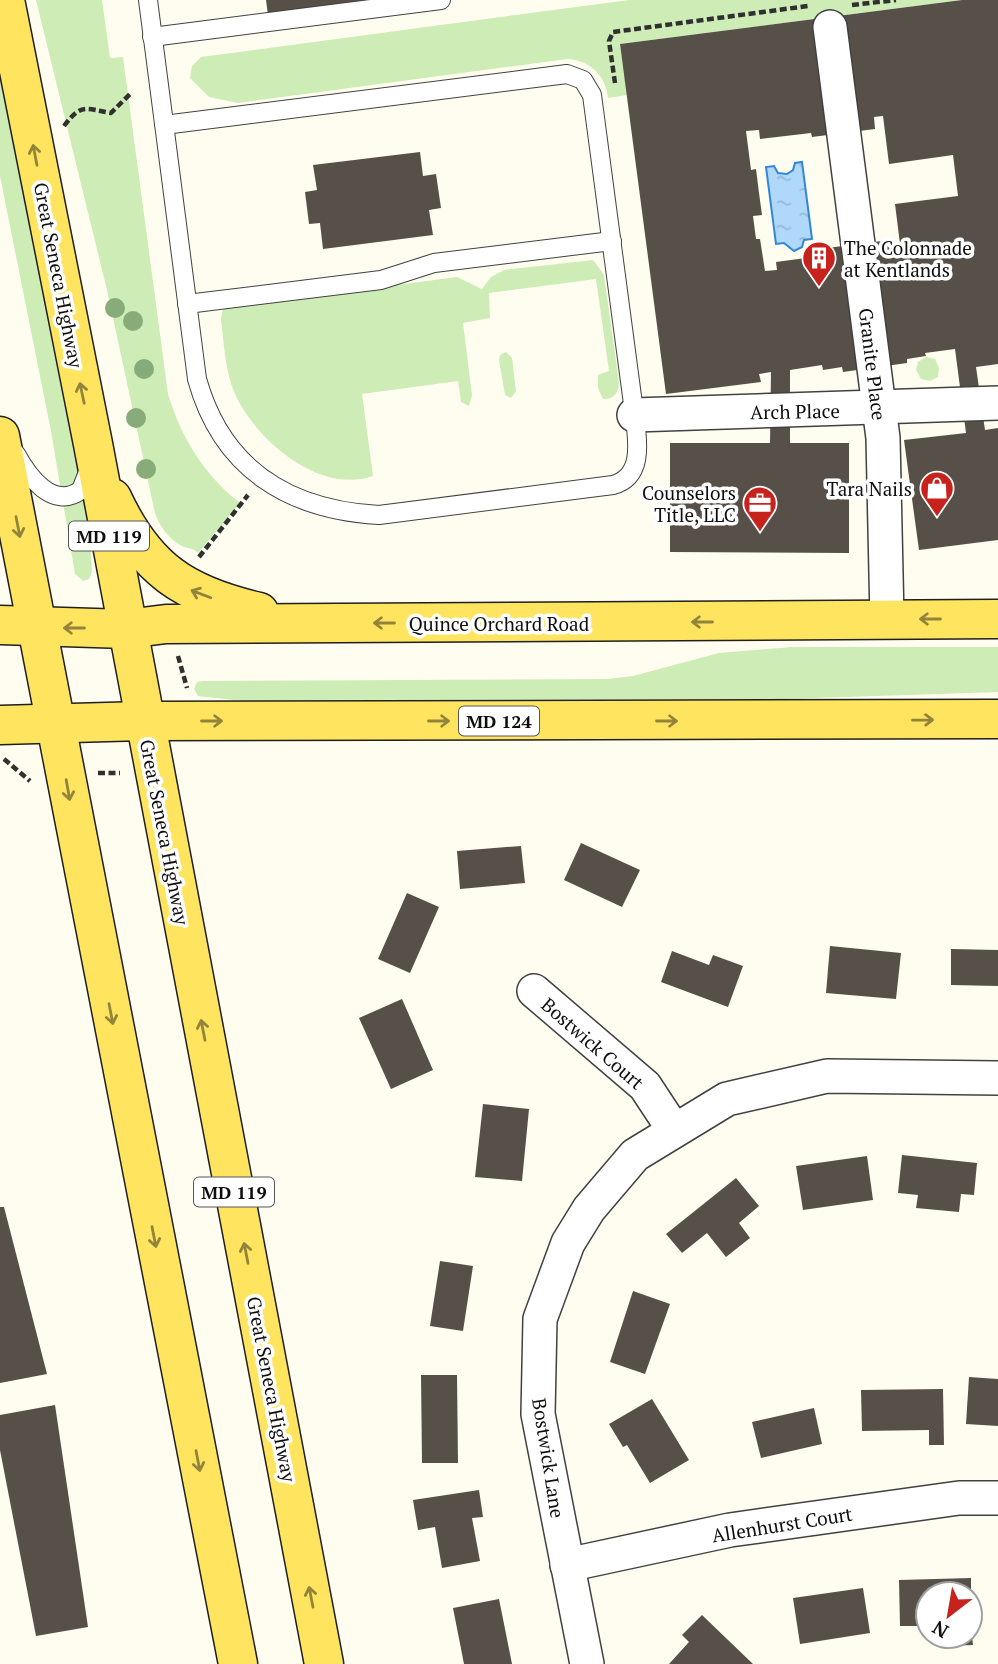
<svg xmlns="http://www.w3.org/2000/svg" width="998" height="1664" font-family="'PT Serif',serif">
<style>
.grass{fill:#cdecb6}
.water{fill:url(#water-ripples);stroke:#3287d6;stroke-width:2}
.building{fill:#575049;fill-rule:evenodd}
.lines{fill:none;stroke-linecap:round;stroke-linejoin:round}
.lane-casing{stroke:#414141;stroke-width:20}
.street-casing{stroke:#414141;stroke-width:36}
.primary-casing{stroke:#1f1f1f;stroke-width:41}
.path{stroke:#303030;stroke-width:4.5;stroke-dasharray:7 3.5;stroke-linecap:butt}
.lane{stroke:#fff;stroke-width:18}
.street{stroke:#fff;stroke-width:33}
.primary{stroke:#ffe55f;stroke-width:38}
.tree{fill:#87ac7a}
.oneway{stroke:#93843b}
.labels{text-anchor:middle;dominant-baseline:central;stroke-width:7;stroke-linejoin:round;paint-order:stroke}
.shield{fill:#fff;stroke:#565656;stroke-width:2}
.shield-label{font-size:18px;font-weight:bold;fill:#0e0e0e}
.poi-label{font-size:19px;fill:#0e0e0e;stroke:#fff;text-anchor:end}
.street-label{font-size:19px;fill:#0e0e0e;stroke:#fff}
</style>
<defs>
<pattern id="water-ripples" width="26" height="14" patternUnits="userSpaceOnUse" patternTransform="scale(1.75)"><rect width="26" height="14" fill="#b0d8fa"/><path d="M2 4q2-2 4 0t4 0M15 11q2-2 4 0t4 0" fill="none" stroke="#96b8d5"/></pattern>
</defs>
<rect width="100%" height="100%" fill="#fffdef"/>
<g class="grass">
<path d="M36,0H102L110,58L123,57L168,394C181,437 204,475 240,503L198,553C192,547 188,549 182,546C170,540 159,526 155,513L107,290Z"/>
<path d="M629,0H962L620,44L627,95L608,98C606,75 589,60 567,59L238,103L209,97L190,78L192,66L201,57Z"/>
<path d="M0,73L88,513L92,572L89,579L83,581L75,574L51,431L0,176Z"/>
<path d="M593,260L604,275L619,382C619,393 613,400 603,399L598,388V375L609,371L596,279L489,293L490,318L463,323L472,395L469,406L461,402L458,381L362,394L373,476C319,495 256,440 235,394C225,371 224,344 221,319L223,308L457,277L482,289L491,277L504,270Z"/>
<path d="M506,352L512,358L516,391L511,398L505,395L499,360L500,355Z"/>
<path d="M926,357L935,359L939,368L938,377L930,381L921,379L916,370L918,362Z"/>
<path d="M792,647H998V692L785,699L234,700L198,696L194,689L197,682L203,681L608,679L633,676L719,653Z"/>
</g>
<path class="water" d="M802,162L812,239L804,240L802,247L794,251L784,243L776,244L766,167L774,166L778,173L787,174L793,170L795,163Z"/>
<g class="building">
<path d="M266,0H372V2L268,15Z"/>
<path d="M962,0H998V364L976,367L985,430L998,428V540L919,550L904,440L966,433L955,349L925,353L926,356L907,359V363L843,372L842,367L823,370L822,365L790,370V443H849V553L670,552V443H770L771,372L759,374L761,382L666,394L620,44ZM883,116L889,164L953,155L958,196L895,204L901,252L892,253L890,240L827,248L828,255L776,262L777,270L765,271L760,239H756L753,216L762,215L759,193L756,169L751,170L746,131L759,130L760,139L811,133L812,137L875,129L874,117Z"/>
<path d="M420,152L423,176L436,174L441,208L429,210L433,235L323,249L320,223L309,224L305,192L317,190L313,165Z"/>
<path d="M581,843L640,870L622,907L564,880Z"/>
<path d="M521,846L525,883L460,889L457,851Z"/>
<path d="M407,893L439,907L410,973L378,959Z"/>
<path d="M830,946L901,953L896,999L826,993Z"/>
<path d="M951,949L998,950V986L951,985Z"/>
<path d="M672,951L709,965L713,955L743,966L728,1007L661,982Z"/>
<path d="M402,999L433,1070L391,1089L359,1018Z"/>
<path d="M483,1104L529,1109L522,1181L475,1177Z"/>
<path d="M902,1155L977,1163L974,1195L961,1194L959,1212L916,1208L918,1195L898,1193Z"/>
<path d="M867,1156L873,1200L803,1210L796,1166Z"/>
<path d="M736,1178L759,1206L739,1223L750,1238L726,1257L707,1233L682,1253L666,1234Z"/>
<path d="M0,1207H4L47,1374L0,1383Z"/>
<path d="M440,1261L473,1266L463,1331L430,1326Z"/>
<path d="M633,1291L670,1304L645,1374L610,1362Z"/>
<path d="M421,1375H457L458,1463H422Z"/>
<path d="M969,1377L998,1379V1426L966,1424Z"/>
<path d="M943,1389L944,1445H929V1430L862,1431L861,1390Z"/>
<path d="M652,1399L689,1460L650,1483L627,1445L623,1447L609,1424Z"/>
<path d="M55,1405L88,1627L36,1636L0,1450V1415Z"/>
<path d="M814,1408L822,1444L761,1458L752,1422Z"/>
<path d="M479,1490L483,1517L472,1518L480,1561L442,1568L435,1527L418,1530L413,1500Z"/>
<path d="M971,1578V1594H928V1626H900L899,1580Z"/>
<path d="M863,1588L870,1633L800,1644L793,1598Z"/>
<path d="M499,1599L512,1664H464L453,1608Z"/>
<path d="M702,1615L753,1664H669L689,1642L682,1635Z"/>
<path d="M970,1619L973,1645L944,1646L943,1636H970Z"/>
</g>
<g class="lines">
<g class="lane-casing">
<g id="lane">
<path d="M148,0L197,379C222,469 289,510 379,515L613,485C643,477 638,443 635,419L592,95L583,80L567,74L164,125"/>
<path d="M152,37L441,0"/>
<path d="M187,304L381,280L434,263L612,241"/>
<path d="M16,454C28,476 53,511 81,490L90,467"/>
</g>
</g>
<g class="street-casing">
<g id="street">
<path d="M830,27L883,438L887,619"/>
<path d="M634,415L998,403"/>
<path d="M534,991L645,1086L674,1130"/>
<path d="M567,1565L730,1530L959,1498H998"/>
<path d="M587,1664L538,1414L540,1319L568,1243L589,1209L635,1155L727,1099L827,1076L998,1078"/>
</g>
</g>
<g class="primary-casing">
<g id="primary">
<path d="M5,0L93,444L324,1664"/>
<path d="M0,436L238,1664"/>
<path d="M112,498C145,569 184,595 259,612"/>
<path d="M0,625L126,629L166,624L998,619"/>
<path d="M0,725L143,721L998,719"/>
</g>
</g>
<g class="path">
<path d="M852,5L896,0"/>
<path d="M615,83L609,41L613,32L808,6"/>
<path d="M64,126C82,102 86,109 111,113L130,94"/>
<path d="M199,557L248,495"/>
<path d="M178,656L187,688"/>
<path d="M4,759L30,781"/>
<path d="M98,773H120"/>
</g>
<use href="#lane" class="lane"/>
<use href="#street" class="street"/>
<use href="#primary" class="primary"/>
</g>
<g class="tree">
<circle cx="115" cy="308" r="10"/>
<circle cx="133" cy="321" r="10"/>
<circle cx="144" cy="369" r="10"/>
<circle cx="136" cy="418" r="10"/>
<circle cx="146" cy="469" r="10"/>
</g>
<defs><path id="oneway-shaft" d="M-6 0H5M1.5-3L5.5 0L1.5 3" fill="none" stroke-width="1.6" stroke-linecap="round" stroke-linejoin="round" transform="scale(1.75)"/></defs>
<g class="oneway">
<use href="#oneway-shaft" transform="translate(35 155) rotate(-101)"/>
<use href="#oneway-shaft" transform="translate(82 393) rotate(-102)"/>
<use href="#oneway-shaft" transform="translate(18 527) rotate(79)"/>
<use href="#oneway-shaft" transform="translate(201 594) rotate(-159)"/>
<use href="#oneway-shaft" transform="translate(930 619) rotate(-180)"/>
<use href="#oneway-shaft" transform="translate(702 622) rotate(180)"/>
<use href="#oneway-shaft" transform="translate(384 623) rotate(180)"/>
<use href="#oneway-shaft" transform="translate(74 628) rotate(-180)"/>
<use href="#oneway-shaft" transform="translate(923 720) rotate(-1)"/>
<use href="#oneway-shaft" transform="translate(212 721)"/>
<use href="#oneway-shaft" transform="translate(439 721)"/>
<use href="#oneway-shaft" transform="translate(667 721)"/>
<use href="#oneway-shaft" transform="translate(68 790) rotate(80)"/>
<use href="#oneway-shaft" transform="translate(111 1014) rotate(79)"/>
<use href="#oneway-shaft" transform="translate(203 1030) rotate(-101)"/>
<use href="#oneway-shaft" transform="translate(154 1237) rotate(79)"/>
<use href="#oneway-shaft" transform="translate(246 1253) rotate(-101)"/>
<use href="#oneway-shaft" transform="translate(198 1461) rotate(79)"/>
<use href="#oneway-shaft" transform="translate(311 1597) rotate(-101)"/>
</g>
<defs>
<g id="building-pin" transform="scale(1.75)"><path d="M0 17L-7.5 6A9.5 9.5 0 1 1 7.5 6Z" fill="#c8221c" stroke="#fff"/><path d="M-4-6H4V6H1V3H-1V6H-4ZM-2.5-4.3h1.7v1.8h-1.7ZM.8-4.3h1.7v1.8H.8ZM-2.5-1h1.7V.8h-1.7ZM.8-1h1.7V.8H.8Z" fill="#fff"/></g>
<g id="shop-pin" transform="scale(1.75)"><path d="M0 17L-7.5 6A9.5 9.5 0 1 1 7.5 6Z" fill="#c8221c" stroke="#fff"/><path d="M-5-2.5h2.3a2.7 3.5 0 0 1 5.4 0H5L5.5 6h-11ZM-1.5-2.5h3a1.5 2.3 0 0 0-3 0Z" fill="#fff"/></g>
<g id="office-pin" transform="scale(1.75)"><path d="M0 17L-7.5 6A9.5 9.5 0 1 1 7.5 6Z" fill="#c8221c" stroke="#fff"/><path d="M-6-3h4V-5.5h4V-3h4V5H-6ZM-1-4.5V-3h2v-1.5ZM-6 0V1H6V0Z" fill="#fff"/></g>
</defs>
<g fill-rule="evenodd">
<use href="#building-pin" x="819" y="258"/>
<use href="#shop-pin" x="937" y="488"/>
<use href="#office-pin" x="760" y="503"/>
</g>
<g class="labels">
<g class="shield">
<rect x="69" y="521.5" width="80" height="29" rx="5"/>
<rect x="459" y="706.5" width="80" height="29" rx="5"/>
<rect x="194" y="1177.5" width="80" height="29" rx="5"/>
</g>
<g class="shield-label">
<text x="109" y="536">MD 119</text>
<text x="499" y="721">MD 124</text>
<text x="234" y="1192">MD 119</text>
</g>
<g class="poi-label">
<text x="844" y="247" text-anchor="start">The Colonnade<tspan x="844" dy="22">at Kentlands</tspan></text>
<text x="912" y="488">Tara Nails</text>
<text x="736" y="492">Counselors<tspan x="736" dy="22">Title, LLC</tspan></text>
</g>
<g class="street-label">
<text transform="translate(59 275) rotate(79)">Great Seneca Highway</text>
<text transform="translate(873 364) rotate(83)">Granite Place</text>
<text transform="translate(795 411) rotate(-1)">Arch Place</text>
<text x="499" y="623">Quince Orchard Road</text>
<text transform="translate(165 832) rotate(79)">Great Seneca Highway</text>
<text transform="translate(593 1043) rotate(41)">Bostwick Court</text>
<text transform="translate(272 1389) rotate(79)">Great Seneca Highway</text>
<text transform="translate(549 1458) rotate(81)">Bostwick Lane</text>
<text transform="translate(782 1524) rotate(-9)">Allenhurst Court</text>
</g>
</g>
<g transform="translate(949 1615) rotate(211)"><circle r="33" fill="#ffffff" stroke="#9f9f9f" stroke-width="2"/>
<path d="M0-5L12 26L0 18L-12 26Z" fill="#c8221c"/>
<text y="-10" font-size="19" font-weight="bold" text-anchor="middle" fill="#0e0e0e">N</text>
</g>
</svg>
